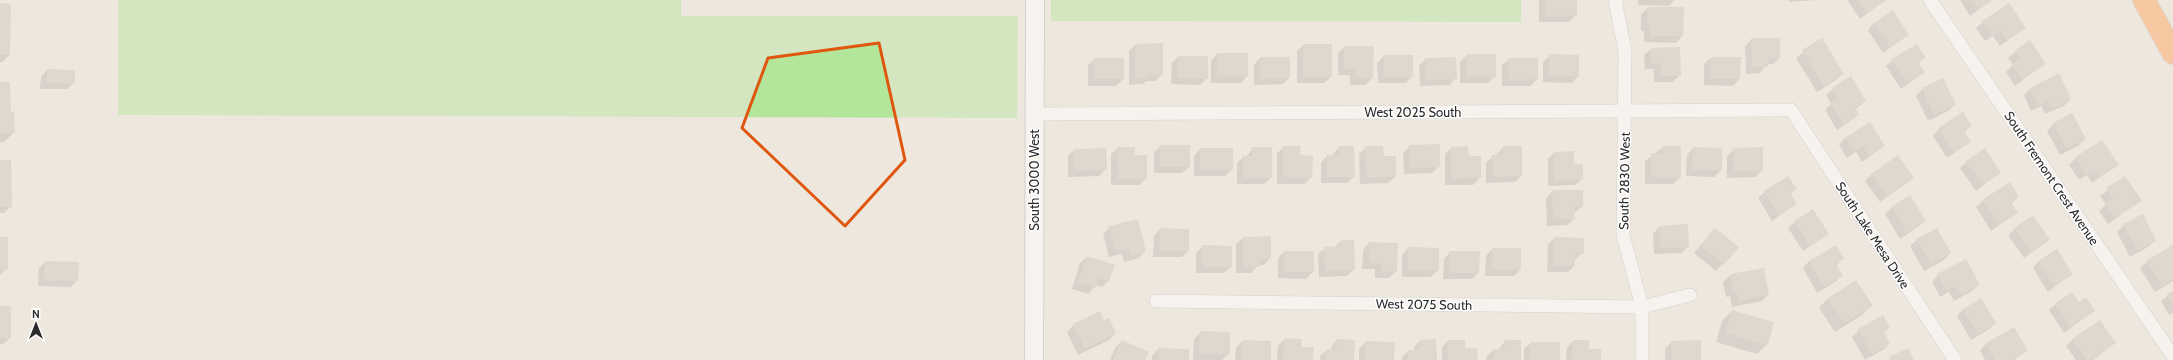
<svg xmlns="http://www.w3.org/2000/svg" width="2173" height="360" font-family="Cabin,sans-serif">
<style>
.green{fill:#b3e59a}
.shadow{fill:#0003}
.building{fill:#c9c5bd}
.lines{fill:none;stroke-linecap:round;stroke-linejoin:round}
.street-casing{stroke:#b2b4c0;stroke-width:14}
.secondary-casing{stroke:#b2b4c0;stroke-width:20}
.highway-casing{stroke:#c8c8c8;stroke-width:24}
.street{stroke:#fff;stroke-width:13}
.secondary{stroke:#fff;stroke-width:18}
.highway{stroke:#ffa358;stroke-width:22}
.marked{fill:none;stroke:#df570e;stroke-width:3;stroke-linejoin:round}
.labels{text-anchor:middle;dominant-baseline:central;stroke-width:3;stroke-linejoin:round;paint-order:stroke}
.street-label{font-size:13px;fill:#2c2c2c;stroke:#fff}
</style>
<rect width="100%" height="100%" fill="#eee7de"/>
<g class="green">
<path d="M118,0H681V16H1018L1017,118L118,115Z"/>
<path d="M1051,0H1521V22L1051,21Z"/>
</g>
<g class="shadow">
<path d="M1539,0H1576V15L1569,22H1539Z"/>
<path d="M1638,0H1674L1669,6L1638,5Z"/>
<path d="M1789,0H1817L1789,2Z"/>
<path d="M1847,0H1885L1860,19Z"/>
<path d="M1960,0H1992L1970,16Z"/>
<path d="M0,4L10,5L9,55L3,62H0Z"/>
<path d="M1648,8L1682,36L1676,43L1644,42V31H1641V14Z"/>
<path d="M1983,22L2024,28L2000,46L1993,36L1985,41L1976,28Z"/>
<path d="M1874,23L1908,35L1883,53L1868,30Z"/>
<path d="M1752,39L1779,58L1773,64H1767L1760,73L1746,74L1745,46Z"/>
<path d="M1821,39L1843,73L1836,80L1817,92L1796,58Z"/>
<path d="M1135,45L1162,74L1155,81H1146L1143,84L1129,85V51Z"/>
<path d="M1304,45L1331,77L1324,83H1297V51Z"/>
<path d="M1344,47L1372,78L1366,85H1350V75H1338V53Z"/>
<path d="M1651,49L1680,75L1673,82H1654V69H1645L1644,55Z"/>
<path d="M2015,52L2045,63L2015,86L2006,72L2013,65L2008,58Z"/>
<path d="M1217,54L1247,76L1241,83H1211V61Z"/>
<path d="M1467,55L1495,76L1488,83H1460V62Z"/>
<path d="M1550,55L1578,76L1572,83L1543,82V62Z"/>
<path d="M1384,56H1412V76L1406,83H1378L1377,63Z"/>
<path d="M1178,57L1207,78L1200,85L1171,84L1172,63Z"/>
<path d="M1924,57L1918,64L1923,73L1901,89L1886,66L1893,60Z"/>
<path d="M1260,58L1289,78L1283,84L1254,85V65Z"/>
<path d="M1711,58H1740L1739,79L1733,86L1704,85V64Z"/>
<path d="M1095,59H1123V79L1116,86H1088V65Z"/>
<path d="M1426,59L1455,79L1449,85L1420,86L1419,66Z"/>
<path d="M1509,59L1537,79L1531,86H1502V65Z"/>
<path d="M47,70L74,83L67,89H40L41,77Z"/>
<path d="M2058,75L2070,99L2064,106L2045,114L2041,106L2031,111L2024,95L2030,89Z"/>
<path d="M1943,79L1955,104L1948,111L1928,121L1916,96L1922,89Z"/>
<path d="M0,83L14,132L4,142H0Z"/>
<path d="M1833,89L1865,101L1855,110L1858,115L1837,130L1825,110L1831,104L1826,95Z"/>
<path d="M2072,114L2085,139L2078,146L2060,155L2047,131L2053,124Z"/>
<path d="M1970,126L1964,133L1970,142L1947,158L1933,136L1939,129Z"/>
<path d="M1845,138L1884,146L1862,162L1856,152L1847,158L1839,145Z"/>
<path d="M2102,141L2117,165L2092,183L2087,175L2079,180L2069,165L2076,158Z"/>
<path d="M1161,146L1189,167L1182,173H1154V152Z"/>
<path d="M1410,146L1439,166L1432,173L1404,174L1403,153Z"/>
<path d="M1284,147L1299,156L1311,177L1305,184H1277V153Z"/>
<path d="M1339,147H1353L1354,176L1347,183H1321V163L1327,156H1332Z"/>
<path d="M1366,147L1383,158L1395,177L1388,183L1360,184L1359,154Z"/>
<path d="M1503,147L1521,176L1515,182L1486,183V163L1493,156H1497V154Z"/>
<path d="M1663,147L1680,177L1673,184H1645V161Z"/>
<path d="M1118,148L1134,156L1146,178L1139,185H1111V154Z"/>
<path d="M1253,148L1271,178L1264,184H1237V163L1243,157H1246Z"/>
<path d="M1451,148L1468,157L1480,178L1473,185H1445V154Z"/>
<path d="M1693,148L1721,170L1714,177L1686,176L1687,155Z"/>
<path d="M1200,149L1232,170L1225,176H1194V156Z"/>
<path d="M1734,149L1762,170L1756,177L1727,178V156Z"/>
<path d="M1074,150L1106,169L1099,176L1068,177V156Z"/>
<path d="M1554,153L1573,165L1582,179L1575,185L1548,186V159Z"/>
<path d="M0,161L11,206L4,213H0Z"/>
<path d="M1967,162L2000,172L1976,191L1960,168Z"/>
<path d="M1872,174L1913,178L1880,202L1865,181Z"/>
<path d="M2125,177L2141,200L2108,224L2099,211L2106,204L2100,196Z"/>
<path d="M2010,184L2018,197L2011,204L2016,213L1991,231L1976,207L1983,201Z"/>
<path d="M1795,189L1790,195L1795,204L1772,221L1758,198L1765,192Z"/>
<path d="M1553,191L1582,207L1574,213V219L1567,225L1547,226L1546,198Z"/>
<path d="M1892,208L1925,221L1918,227L1900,239L1885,214Z"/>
<path d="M1795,222L1827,234L1803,251L1788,228Z"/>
<path d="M2124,225L2155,240L2148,247L2130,257L2117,232Z"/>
<path d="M1110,227L1145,251L1139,258L1124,262L1122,254L1109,257L1103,234Z"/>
<path d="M1659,227L1688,246L1682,253L1654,254L1653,234Z"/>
<path d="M1160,229L1188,251L1182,257H1153L1154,236Z"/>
<path d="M1715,229L1737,247L1716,271L1694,253Z"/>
<path d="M2015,229L2049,240L2024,258L2008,235Z"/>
<path d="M1270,237V258L1264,265H1258L1251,273H1236V244L1243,238Z"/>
<path d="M0,238L7,268L0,275Z"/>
<path d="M1554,238L1583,253L1574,260V266L1568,272H1547L1548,245Z"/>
<path d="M1917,240L1950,253L1944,260L1924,271L1910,246Z"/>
<path d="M1341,241L1354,269L1347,276L1319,277L1318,254L1325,248L1335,247Z"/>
<path d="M1369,243L1396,271L1389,278H1375V269H1362L1363,250Z"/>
<path d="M1203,246L1231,267L1224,273H1196V253Z"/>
<path d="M2173,246V281L2155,292L2140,268L2147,262Z"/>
<path d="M1408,248L1438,270L1431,277H1402V255Z"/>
<path d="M1492,249L1520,270L1514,276H1485L1486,256Z"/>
<path d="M1284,252L1313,272L1306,279L1278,278V258Z"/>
<path d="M1450,252L1478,273L1472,279H1443L1444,259Z"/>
<path d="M1087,257L1113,266L1108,281L1102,287L1096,285L1088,294L1072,289L1080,263Z"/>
<path d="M1842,259L1836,266L1841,276L1835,282L1817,293L1803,268L1809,261Z"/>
<path d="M2039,261L2071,274L2048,292L2033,268Z"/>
<path d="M45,262L77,280L71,287L38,286L39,268Z"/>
<path d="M1763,269L1768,295L1762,301L1732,307L1730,296L1726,297L1723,282L1730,275Z"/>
<path d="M1938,275L1979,284L1972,291L1954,301L1949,292L1940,297L1932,282Z"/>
<path d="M2173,292V313L2169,315L2161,301Z"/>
<path d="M1828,298L1871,305L1862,315L1835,332L1819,308Z"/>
<path d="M2078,303L2094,311L2064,333L2049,310L2056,304Z"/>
<path d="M0,307L10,338L3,344H0Z"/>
<path d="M1963,309L1995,323L1989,329L1971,340L1957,316Z"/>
<path d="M1732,311L1767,344L1757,354L1716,342L1722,321Z"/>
<path d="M1100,313L1104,321L1115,334L1109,340L1078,355L1067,332L1074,325Z"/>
<path d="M1889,328L1883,333L1889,344L1883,350L1865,360L1852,337L1859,330Z"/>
<path d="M2014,328L2026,350L2014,360H1985L1980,350L1986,344Z"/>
<path d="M1201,332L1229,354L1222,360H1193L1194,339Z"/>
<path d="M1284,339L1300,348L1312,360H1277L1278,346Z"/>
<path d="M2073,339L2115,343L2093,360H2076L2066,346Z"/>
<path d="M1337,340L1353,360H1320V356L1327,350H1331V347Z"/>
<path d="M1122,341L1144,360H1110L1115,348Z"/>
<path d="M1242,341L1270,360H1235L1236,348Z"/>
<path d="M1420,341L1436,360H1402V357L1408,351H1414V347Z"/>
<path d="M1448,341L1464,349L1477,360H1442V347Z"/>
<path d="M1505,341H1520V360H1486L1487,356L1493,350H1498Z"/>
<path d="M1573,341L1588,350L1600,360H1566L1567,348Z"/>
<path d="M1366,342L1393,360H1359V349Z"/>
<path d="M1672,342L1700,360H1665V348Z"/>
<path d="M1531,343L1559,360H1524V349Z"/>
<path d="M1158,349L1188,360H1152V356Z"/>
</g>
<g class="building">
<path d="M1545,0H1577V15L1545,16Z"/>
<path d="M1858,0H1887L1867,13Z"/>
<path d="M1971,0H1993L1977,10Z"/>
<path d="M0,3L11,4L10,55H0Z"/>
<path d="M2009,3L2026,28L2007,40L2000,30L1992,36L1982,21Z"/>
<path d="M1648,7H1684L1683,36H1650V25H1647Z"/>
<path d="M1893,10L1909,35L1890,47L1874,23Z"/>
<path d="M1751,38H1780V58H1768V67H1752Z"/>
<path d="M1822,38L1844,74L1824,86L1802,50Z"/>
<path d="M2030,40L2046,64L2022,80L2012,65L2020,59L2014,51Z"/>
<path d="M1163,43V75H1150V78H1135V44Z"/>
<rect x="1303" y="44" width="29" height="33"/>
<path d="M1917,44L1926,58L1918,62L1925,73L1908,83L1892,59Z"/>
<path d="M1344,46H1374L1373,79L1356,78L1357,69H1344Z"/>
<path d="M1680,47L1681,76H1661V63H1651V48Z"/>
<path d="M1217,53H1248V76L1217,77Z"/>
<path d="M1467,54H1496V77L1466,76Z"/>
<path d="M1549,54L1579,55V77L1549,76Z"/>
<rect x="1384" y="55" width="29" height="22"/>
<path d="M1178,56H1208V79L1177,78Z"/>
<path d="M1260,57H1290V78L1260,79Z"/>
<path d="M1456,57L1457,79L1426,80L1425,58Z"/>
<path d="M1711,57H1741L1740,79H1710Z"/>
<rect x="1094" y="58" width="30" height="21"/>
<path d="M1508,58H1538V79L1509,80Z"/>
<path d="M47,69L75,70V83H47Z"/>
<path d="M2059,73L2071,99L2052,109L2048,100L2038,105L2030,88Z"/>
<path d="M1851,76L1866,101L1855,108L1859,115L1844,125L1831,103L1838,98L1832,88Z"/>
<path d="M1943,78L1956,105L1934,115L1922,88Z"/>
<path d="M0,82H10L11,112H14L15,133H0Z"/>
<path d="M1963,112L1972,126L1964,131L1971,142L1954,152L1938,128Z"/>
<path d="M2072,113L2086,139L2066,149L2053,123Z"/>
<path d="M1870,122L1885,146L1869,156L1863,146L1854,152L1845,138Z"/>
<path d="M2102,140L2119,165L2099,178L2094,169L2086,174L2075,157Z"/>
<path d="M1440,144V167L1410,168L1409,145Z"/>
<rect x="1160" y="145" width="30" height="22"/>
<path d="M1283,146H1301L1300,155L1313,156L1312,178L1283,177Z"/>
<path d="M1339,146H1354L1355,177H1327V155H1339Z"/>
<path d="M1365,146H1383L1384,156H1396V177L1366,178Z"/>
<path d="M1468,146L1469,156H1481V178L1451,179V147Z"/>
<path d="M1503,146H1522V176L1493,177L1492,155H1503Z"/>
<path d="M1663,146H1681V178L1651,177V153L1662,154Z"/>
<path d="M1117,147H1135V155H1147V179H1118Z"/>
<path d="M1252,147H1272V178H1243V156H1252Z"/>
<path d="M1693,147L1722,148V170H1692Z"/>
<path d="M1763,147V171H1734L1733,148Z"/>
<path d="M1106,148L1107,170L1074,171V149Z"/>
<rect x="1200" y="148" width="33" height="22"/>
<path d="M1985,148L2001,173L1982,185L1966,161Z"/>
<path d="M1574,151V164H1583V179L1554,180V152Z"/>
<path d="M1898,155L1914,178L1887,197L1871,174Z"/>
<path d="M0,160H11L12,207H0Z"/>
<path d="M1788,176L1797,189L1790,193L1797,204L1779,215L1764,191Z"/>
<path d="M2125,176L2142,201L2115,218L2105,204L2113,199L2106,188Z"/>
<path d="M2010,182L2019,197L2011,202L2018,213L1998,225L1982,200Z"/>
<path d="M1552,190H1583V207H1574L1575,219H1553Z"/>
<path d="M1910,195L1926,221L1907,233L1891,207Z"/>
<path d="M1813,209L1829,234L1810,246L1794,221Z"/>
<path d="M2143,214L2156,241L2137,251L2123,224Z"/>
<path d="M2033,215L2050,240L2031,252L2014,228Z"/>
<path d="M1138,219L1146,252L1130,256L1129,248L1116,251L1109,226Z"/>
<path d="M1688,224L1689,247L1660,248L1659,226Z"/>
<path d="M1160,228L1189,229V251H1159Z"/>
<path d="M1715,228L1739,247L1724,265L1700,246Z"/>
<path d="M1937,228L1951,253L1931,265L1916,239Z"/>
<path d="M1271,236V259H1259V267H1243V237Z"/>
<rect x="0" y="237" width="8" height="32"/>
<path d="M1554,237L1584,238V254L1575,253V266H1553Z"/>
<path d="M1341,240H1354L1355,270L1325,271L1324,247L1341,246Z"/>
<path d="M1369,242L1398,243L1397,272L1381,271V263H1369Z"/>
<path d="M1202,245L1232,246V267H1202Z"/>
<path d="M1836,245L1844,259L1836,264L1843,276L1823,287L1809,261Z"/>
<path d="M2173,245V279L2162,286L2146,261Z"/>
<path d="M1408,247L1439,248V271L1408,270Z"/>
<path d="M1492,248H1521V270H1491Z"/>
<path d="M2057,249L2073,275L2054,286L2038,261Z"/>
<rect x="1284" y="251" width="30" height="21"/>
<path d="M1450,251H1480L1479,273H1450Z"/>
<path d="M1087,256L1115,265L1109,281L1099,278L1096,288L1078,282Z"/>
<path d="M1966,259L1980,285L1961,295L1956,286L1947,291L1937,274Z"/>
<path d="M45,261L79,262L78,281L44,280Z"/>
<path d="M1764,268L1769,295L1739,301L1736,290L1733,291L1730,274Z"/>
<path d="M1856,280L1873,306L1844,323L1828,298Z"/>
<path d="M2173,291V305L2167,294Z"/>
<path d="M2072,292L2079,302L2086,297L2095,311L2071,327L2055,303Z"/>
<path d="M1981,298L1996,323L1978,334L1963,309Z"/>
<rect x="0" y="306" width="11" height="32"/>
<path d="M1732,310L1774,322L1768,345L1725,333Z"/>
<path d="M1100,311L1104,320L1109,318L1116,334L1085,349L1073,324Z"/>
<path d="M1883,315L1890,328L1884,332L1890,344L1872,354L1858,329Z"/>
<path d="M2100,320L2116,343L2091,360H2087L2072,339Z"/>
<path d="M2014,327L2028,351L2011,360H1995L1986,343Z"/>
<path d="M1200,331L1230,332V354L1199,353Z"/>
<path d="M1284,338L1302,339L1301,347H1314L1313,360H1283Z"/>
<path d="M1337,339L1355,340L1354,360H1326L1327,349H1337Z"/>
<path d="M1436,339L1437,360H1408V350L1420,349V340Z"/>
<path d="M1122,340L1149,352L1145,360H1113Z"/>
<path d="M1242,340L1271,341V360H1241Z"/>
<path d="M1448,340H1465V348H1477L1478,360H1448Z"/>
<path d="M1505,340H1521V360H1493V349H1505Z"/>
<path d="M1573,340H1589V349H1601V360H1571Z"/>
<path d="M1701,340V360H1672L1671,341Z"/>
<path d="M1365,341L1395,342L1394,360H1365Z"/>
<rect x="1530" y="342" width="30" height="18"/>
<path d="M1158,348L1189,349V360H1158Z"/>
<path d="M1908,348L1914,360H1890L1889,357Z"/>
</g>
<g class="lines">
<g class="street-casing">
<g id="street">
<path d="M1615,0L1625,51L1623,235L1642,307V360"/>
<path d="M1930,0L2173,356"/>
<path d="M1034,114L1791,110L1955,360"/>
<path d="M1156,301L1642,307L1690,295"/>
</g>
</g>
<g class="secondary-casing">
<path id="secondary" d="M1034,360L1035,0"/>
</g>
<g class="highway-casing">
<path id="highway" d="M2144,0L2173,53"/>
</g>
<use href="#street" class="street"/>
<use href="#secondary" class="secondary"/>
<use href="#highway" class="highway"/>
</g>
<path d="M0 0H2173V360H0ZM879,43L905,160L845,226L742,128L768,58Z" fill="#eee7de" fill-opacity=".55" fill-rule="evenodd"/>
<path class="marked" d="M879,43L905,160L845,226L742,128L768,58Z"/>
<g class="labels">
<g class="street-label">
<text x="1413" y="112">West 2025 South</text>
<text transform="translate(2052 178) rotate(56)">South Fremont Crest Avenue</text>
<text transform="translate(1034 180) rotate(-90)">South 3000 West</text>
<text transform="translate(1624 181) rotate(-89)">South 2830 West</text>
<text transform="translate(1873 235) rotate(57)">South Lake Mesa Drive</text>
<text transform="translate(1424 304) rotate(1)">West 2075 South</text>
</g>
</g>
<g transform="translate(36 324)" stroke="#ffffff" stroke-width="3" paint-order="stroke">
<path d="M0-3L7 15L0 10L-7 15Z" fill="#2c2c2c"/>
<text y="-6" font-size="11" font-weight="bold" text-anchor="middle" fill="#2c2c2c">N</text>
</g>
</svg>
